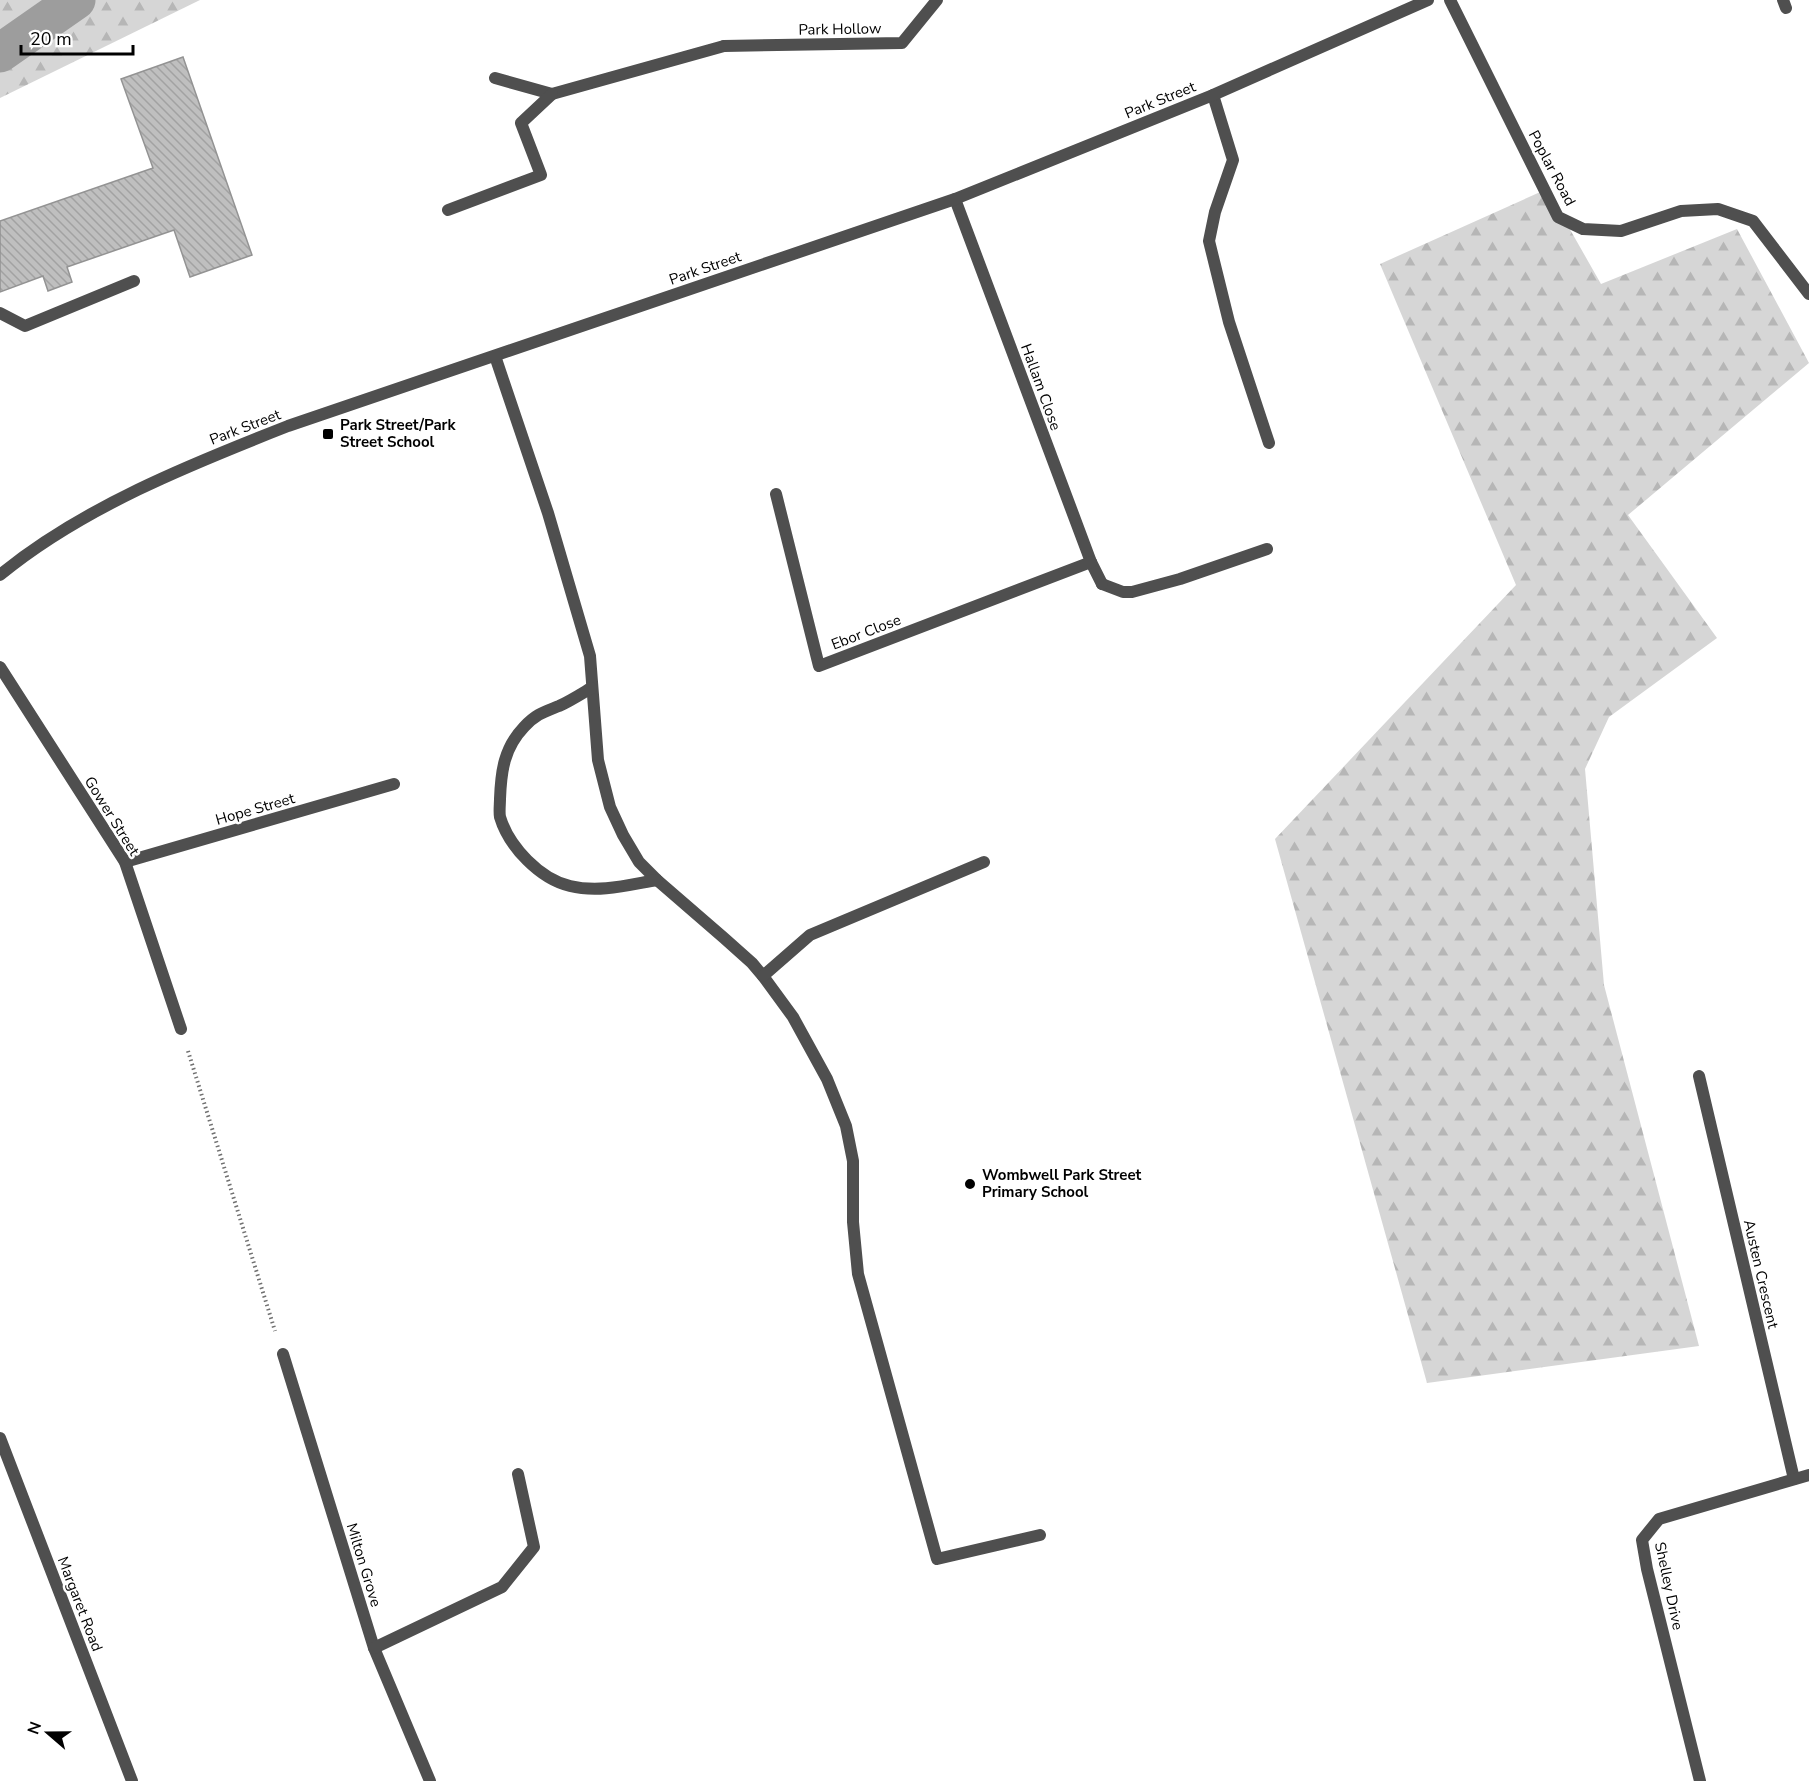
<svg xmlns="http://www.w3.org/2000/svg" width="1809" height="1781" font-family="'Nunito Sans',sans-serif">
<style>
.forest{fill:url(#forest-firs)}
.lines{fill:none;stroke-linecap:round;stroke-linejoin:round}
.canal{stroke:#9d9d9d;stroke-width:39}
.building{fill:url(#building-back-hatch);stroke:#939393;stroke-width:1.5}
.path{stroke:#717171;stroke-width:4;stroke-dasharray:1.5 3;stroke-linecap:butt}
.service{stroke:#4f4f4f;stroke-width:12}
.minor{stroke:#4f4f4f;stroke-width:12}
.tertiary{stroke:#4f4f4f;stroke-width:12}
.poi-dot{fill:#000;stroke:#fff;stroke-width:2}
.labels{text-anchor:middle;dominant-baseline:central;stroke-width:5;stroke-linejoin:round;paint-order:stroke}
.street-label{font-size:15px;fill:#000;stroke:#fff}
.poi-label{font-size:15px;font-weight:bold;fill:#000;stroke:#fff;text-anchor:start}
</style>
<defs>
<pattern id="forest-firs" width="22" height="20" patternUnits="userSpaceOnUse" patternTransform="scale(1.5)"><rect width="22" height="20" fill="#d6d6d6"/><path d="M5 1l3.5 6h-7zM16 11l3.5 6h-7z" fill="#b6b6b6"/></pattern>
<pattern id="building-back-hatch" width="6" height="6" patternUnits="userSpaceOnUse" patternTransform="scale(1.5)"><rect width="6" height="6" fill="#bfbfbf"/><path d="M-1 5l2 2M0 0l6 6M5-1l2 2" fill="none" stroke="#a2a2a2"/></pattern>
</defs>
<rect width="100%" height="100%" fill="#fff"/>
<g class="forest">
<path d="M0,0H200L0,98Z"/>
<path d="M1547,189L1601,284L1737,229L1809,363L1628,515L1717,638L1609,717L1585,769L1604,985L1699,1346L1427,1383L1275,839L1516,585L1380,264Z"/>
</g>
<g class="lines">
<path class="canal" d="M0,53L76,0"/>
</g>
<path class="building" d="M183,57L252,255L190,277L174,230L67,267L72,282L48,291L43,276L0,292V221L153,168L121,79Z"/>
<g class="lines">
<path class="path" d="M188,1051L275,1331"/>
<g class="service">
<path d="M495,78L552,94L724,46"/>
<path d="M1213,95L1233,160L1215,212L1209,241L1229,322L1269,443"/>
<path d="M448,210L541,175L521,123L552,94"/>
<path d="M0,313L25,326L134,281"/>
<path d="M495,356L548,513L590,656L598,760L610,807L623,835L639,862L657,880L724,938L752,963L763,976L793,1017L827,1079L846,1126L853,1161V1222L858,1274L937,1559L1040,1535"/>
<path d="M1102,584L1123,592H1132L1180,579L1267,549"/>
<path d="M591,688C581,694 570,701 559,706C544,712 536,714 524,727C504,748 501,771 500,799C500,804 499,812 500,817C509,847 540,879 570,886C599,893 628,885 657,880"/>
<path d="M763,976L810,935L984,862"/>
</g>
<g class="minor">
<path d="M1450,0L1558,217L1583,229L1621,231L1681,211L1718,209L1753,221L1809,294"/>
<path d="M1783,0L1786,8"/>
<path d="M724,46L902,43L937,0"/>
<path d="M955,199L1091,562L1102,584"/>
<path d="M776,494L819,666L1091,562"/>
<path d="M0,667L125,862L181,1029"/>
<path d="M125,862L394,784"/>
<path d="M1699,1076L1794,1479"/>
<path d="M283,1354L374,1648L430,1781"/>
<path d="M0,1438L132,1781"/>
<path d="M374,1648L502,1587L534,1547L518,1474"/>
<path d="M1700,1781L1647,1569L1642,1540L1659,1519L1809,1475"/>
</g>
<path class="tertiary" d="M0,575C81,508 191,464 288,426L955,199L1213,95L1428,0"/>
</g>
<g class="poi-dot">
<rect x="322" y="428" width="12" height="12" rx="3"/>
<circle cx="970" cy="1184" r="6"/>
</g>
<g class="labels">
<g class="street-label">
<text transform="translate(840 29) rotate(-1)">Park Hollow</text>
<text transform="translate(1160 100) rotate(-22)">Park Street</text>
<text transform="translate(1552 168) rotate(62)">Poplar Road</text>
<text transform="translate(705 268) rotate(-19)">Park Street</text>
<text transform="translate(1041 387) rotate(70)">Hallam Close</text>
<text transform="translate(245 427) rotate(-21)">Park Street</text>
<text transform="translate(866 632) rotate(-21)">Ebor Close</text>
<text transform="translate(255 809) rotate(-16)">Hope Street</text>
<text transform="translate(112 816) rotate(58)">Gower Street</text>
<text transform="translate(1761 1274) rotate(77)">Austen Crescent</text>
<text transform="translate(364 1565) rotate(73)">Milton Grove</text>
<text transform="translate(1669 1586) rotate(78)">Shelley Drive</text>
<text transform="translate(80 1604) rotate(69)">Margaret Road</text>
</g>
<g class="poi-label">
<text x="340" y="425">Park Street/Park<tspan x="340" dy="17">Street School</tspan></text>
<text x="982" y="1175">Wombwell Park Street<tspan x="982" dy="17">Primary School</tspan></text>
</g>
</g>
<g transform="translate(48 1733) rotate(290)" stroke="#ffffff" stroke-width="4.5" paint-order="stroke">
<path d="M0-4.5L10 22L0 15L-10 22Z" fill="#000000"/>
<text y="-9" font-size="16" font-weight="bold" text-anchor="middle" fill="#000000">N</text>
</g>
<path d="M21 45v9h112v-9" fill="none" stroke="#000000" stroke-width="3"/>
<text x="30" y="45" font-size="18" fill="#000000" stroke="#ffffff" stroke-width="4.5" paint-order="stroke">20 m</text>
</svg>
